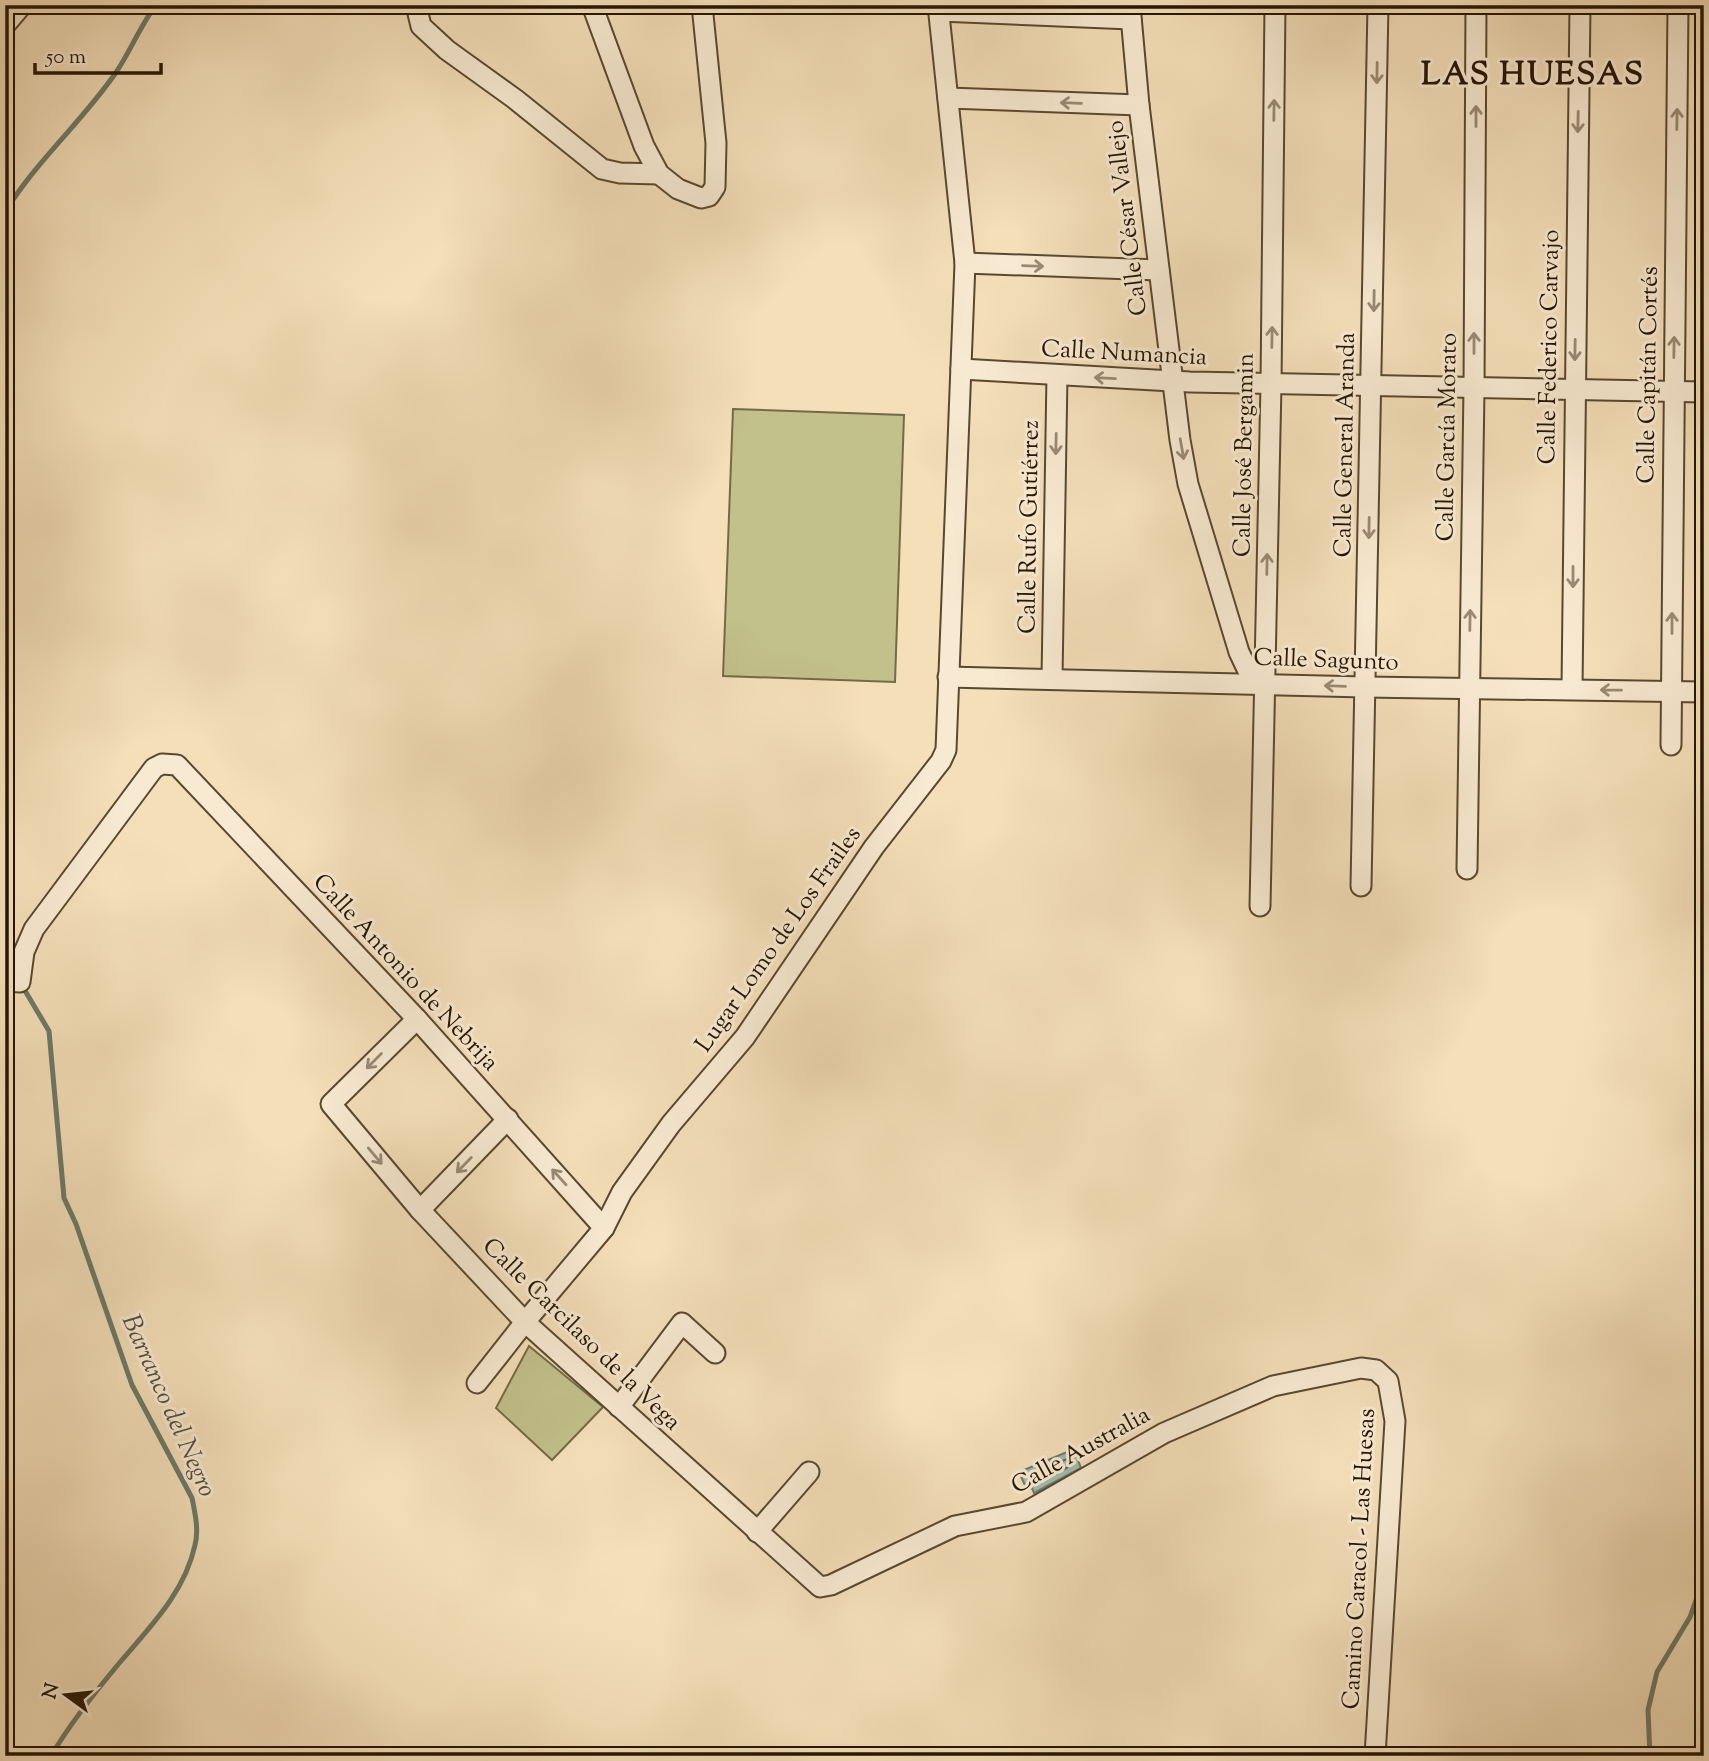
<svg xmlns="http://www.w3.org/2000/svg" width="1709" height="1761" font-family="'Sorts Mill Goudy',serif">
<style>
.green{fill:#c2c08b;stroke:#746a47;stroke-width:2}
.water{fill:#9cbdaf;stroke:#6c7a6a;stroke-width:2}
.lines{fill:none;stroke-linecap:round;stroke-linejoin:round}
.shore{stroke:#606959;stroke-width:2}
.stream{stroke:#6c7a6a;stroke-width:5}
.minor-casing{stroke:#594830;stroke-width:23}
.minor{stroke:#f8ead2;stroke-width:19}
.oneway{stroke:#998a75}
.labels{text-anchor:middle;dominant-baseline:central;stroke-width:6;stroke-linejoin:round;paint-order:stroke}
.street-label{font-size:24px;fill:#251503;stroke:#f8ead2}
.water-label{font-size:26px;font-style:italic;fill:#4f503f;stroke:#f8ead2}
.district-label{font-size:32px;font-weight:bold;letter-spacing:2px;fill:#251503;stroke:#f8ead2}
</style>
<rect width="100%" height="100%" fill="#f4dfb9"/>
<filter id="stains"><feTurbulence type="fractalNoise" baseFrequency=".00286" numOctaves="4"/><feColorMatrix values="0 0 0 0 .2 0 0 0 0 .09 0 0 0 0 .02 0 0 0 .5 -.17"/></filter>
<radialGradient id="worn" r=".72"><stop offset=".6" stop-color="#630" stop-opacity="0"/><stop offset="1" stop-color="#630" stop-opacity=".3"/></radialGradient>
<g class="green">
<path d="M733,409L904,415L895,682L723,676Z"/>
<path d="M529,1346L603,1407L552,1460L496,1408Z"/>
</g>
<path class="water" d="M1074,1449L1081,1468L1034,1493L1032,1488L1027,1490L1019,1472Z"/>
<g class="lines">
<path class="shore" d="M1067,1459L1071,1462L1070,1466L1038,1483L1030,1480L1031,1474Z"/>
<g class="stream">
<path d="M5,212C36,161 83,121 117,71C131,50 140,26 156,5"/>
<path d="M5,961L16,976"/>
<path d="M21,984L49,1031L64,1198L76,1224L132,1385L192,1498C195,1513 199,1530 195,1545C185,1592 150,1627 121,1661C95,1692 71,1722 51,1756"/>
<path d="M1650,1756L1648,1710L1657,1672L1690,1617L1704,1578"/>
</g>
<g class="minor-casing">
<g id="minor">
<path d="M416,5L421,26L447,50L515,99L602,169L620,173L659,174"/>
<path d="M592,5L644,146L659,174L678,189L701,198L709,196L715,187L716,143L702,5"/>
<path d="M1130,5L1139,105L1180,440L1188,484L1239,652L1248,671L1265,683"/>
<path d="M939,11L1131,19"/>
<path d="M5,25L22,5"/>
<path d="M948,98L1139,105"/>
<path d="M965,263L1159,270"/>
<path d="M961,369L1190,382L1704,392"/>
<path d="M948,677L1365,687L1704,692"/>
<path d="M1052,679L1057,375"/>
<path d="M1572,689L1580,5"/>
<path d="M1671,745L1678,5"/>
<path d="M1467,869L1474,388L1476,5"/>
<path d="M1361,886L1378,5"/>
<path d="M1260,906L1271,384L1275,5"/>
<path d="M5,981L20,982L24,952L34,929L154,768L162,764L177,765L417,1019L604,1228"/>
<path d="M417,1019L331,1104L420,1210L525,1322L820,1587L831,1585L955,1526L1026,1512L1164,1433L1273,1386L1361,1368L1376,1370L1388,1381L1395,1421L1375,1756"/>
<path d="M420,1210L508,1119"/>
<path d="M477,1383L525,1322L604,1228L622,1192L671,1124L745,1037L874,847L941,761L946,750L965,263L938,5"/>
<path d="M619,1407L682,1323L715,1353"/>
<path d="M757,1532L809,1472"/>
</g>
</g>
<use href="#minor" class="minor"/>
</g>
<defs><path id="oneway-shaft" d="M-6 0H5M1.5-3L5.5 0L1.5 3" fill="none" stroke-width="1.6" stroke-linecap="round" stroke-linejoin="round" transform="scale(1.75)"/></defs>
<g class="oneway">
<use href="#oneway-shaft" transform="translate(1377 73) rotate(91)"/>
<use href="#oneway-shaft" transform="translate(1071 103) rotate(-178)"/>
<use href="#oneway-shaft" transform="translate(1274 110) rotate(-89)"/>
<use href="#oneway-shaft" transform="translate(1476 116) rotate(-90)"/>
<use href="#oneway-shaft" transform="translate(1677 119) rotate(-89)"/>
<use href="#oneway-shaft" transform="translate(1578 122) rotate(91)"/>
<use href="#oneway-shaft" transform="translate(1033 266) rotate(2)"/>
<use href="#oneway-shaft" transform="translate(1374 301) rotate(91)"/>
<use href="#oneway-shaft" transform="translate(1272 337) rotate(-89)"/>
<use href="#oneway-shaft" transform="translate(1474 343) rotate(-90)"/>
<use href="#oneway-shaft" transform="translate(1674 347) rotate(-89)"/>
<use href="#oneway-shaft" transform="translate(1575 350) rotate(91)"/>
<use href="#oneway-shaft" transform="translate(1105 378) rotate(-177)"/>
<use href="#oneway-shaft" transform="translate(1056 444) rotate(91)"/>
<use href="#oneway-shaft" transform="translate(1182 449) rotate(80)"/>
<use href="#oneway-shaft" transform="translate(1369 528) rotate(91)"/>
<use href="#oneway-shaft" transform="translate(1267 564) rotate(-89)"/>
<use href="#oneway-shaft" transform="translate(1573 577) rotate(90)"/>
<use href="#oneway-shaft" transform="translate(1470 620) rotate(-89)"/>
<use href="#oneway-shaft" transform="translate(1672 623) rotate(-90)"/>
<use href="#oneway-shaft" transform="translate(1335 686) rotate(-178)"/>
<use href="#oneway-shaft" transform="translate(1611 690) rotate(-179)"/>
<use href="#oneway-shaft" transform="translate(374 1061) rotate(135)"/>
<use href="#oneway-shaft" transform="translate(375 1156) rotate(50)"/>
<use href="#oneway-shaft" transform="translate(464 1165) rotate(134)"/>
<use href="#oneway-shaft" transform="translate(559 1177) rotate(-132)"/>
</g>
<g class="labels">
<g class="street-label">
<text transform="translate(1128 218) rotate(-97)">Calle César Vallejo</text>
<text transform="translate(1550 347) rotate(-89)">Calle Federico Carvajo</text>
<text transform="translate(1124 354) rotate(3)">Calle Numancia</text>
<text transform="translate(1649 375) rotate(-89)">Calle Capitán Cortés</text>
<text transform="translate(1448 437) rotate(-89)">Calle García Morato</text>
<text transform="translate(1346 445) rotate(-89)">Calle General Aranda</text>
<text transform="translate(1245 455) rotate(-89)">Calle José Bergamin</text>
<text transform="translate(1030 527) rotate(-89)">Calle Rufo Gutiérrez</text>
<text transform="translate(1326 661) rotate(2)">Calle Sagunto</text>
<text transform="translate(779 940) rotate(-55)">Lugar Lomo de Los Frailes</text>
<text transform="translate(405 973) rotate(47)">Calle Antonio de Nebrija</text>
<text transform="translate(581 1335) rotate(44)">Calle Carcilaso de la Vega</text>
<text transform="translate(1081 1451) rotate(-29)">Calle Australia</text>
<text transform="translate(1360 1559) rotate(-87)">Camino Caracol - Las Huesas</text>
</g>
<g class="water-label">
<text transform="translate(168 1406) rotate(66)">Barranco del Negro</text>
</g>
<g class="district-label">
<text x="1533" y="76">LAS HUESAS</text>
</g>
</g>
<rect width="1709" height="1761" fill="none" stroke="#f4dfb9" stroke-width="28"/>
<rect x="7" y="7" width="1695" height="1747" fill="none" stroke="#251503" stroke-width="3.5"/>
<rect x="14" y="14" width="1681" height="1733" fill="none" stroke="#251503" stroke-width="2"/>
<g transform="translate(66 1695) rotate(285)" stroke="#f8ead2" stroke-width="5" paint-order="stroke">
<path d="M0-5L12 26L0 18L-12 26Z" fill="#251503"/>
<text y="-10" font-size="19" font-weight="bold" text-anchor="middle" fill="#251503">N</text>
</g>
<path d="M35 63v10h126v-10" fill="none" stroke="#251503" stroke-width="3.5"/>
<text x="46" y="63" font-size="21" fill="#251503" stroke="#f8ead2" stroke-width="5" paint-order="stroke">50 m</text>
<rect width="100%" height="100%" filter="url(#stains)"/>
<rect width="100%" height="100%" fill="url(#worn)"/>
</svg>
